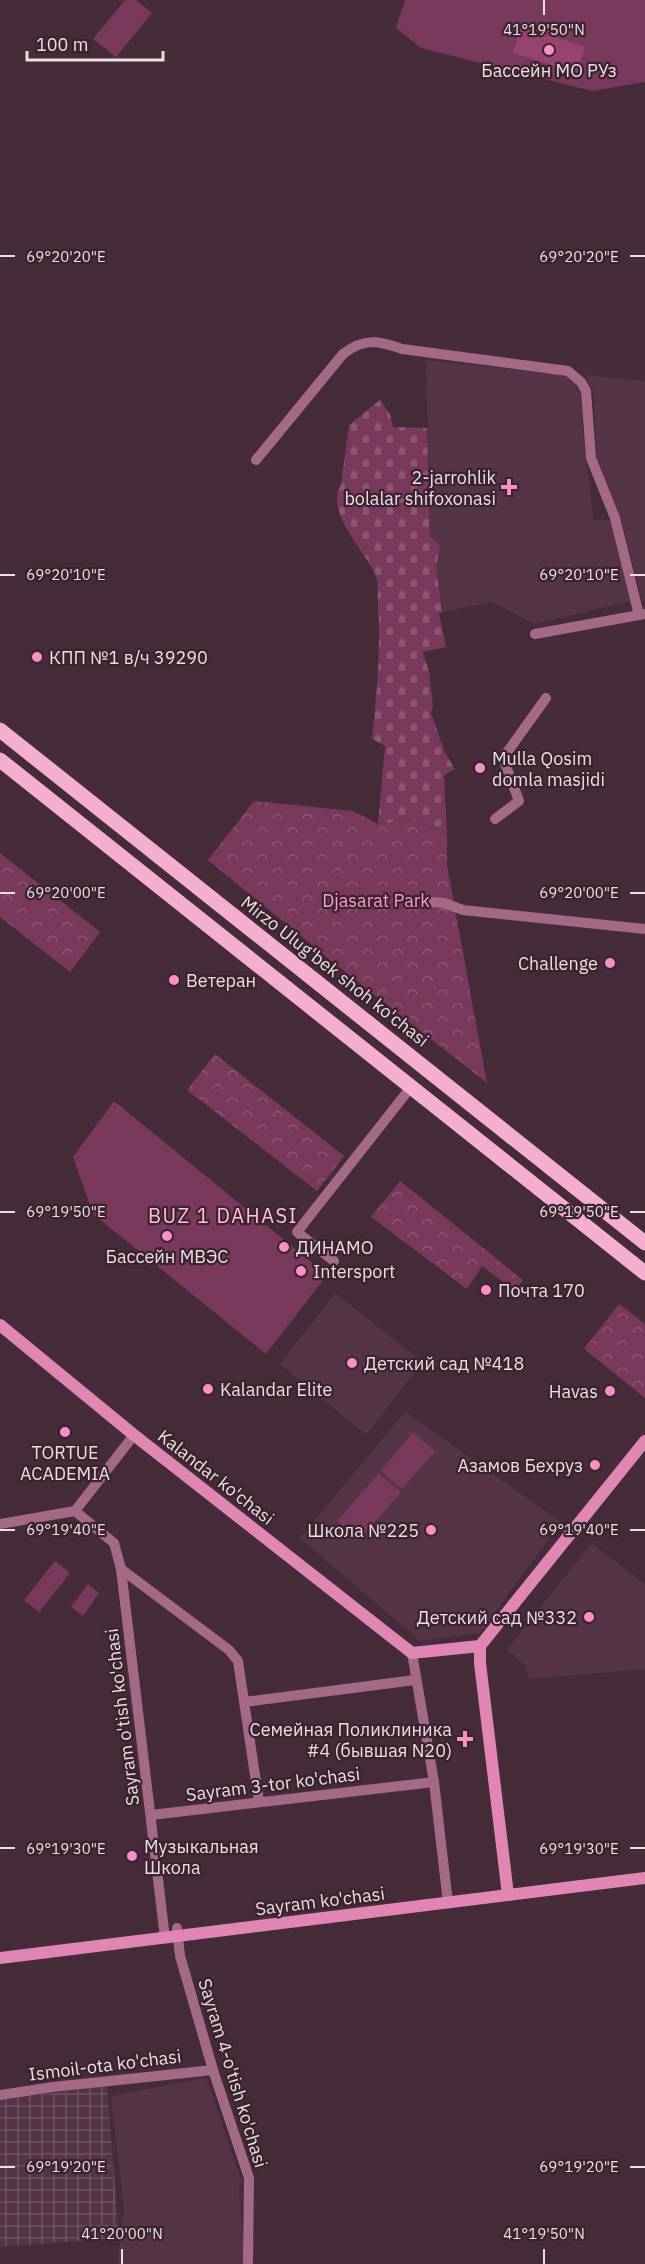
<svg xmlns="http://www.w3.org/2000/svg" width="645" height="2264" font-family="'IBM Plex Sans',sans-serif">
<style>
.built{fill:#553545}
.industrial{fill:url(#industrial-grid)}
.forest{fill:url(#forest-crowns)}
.cemetery{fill:url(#cemetery-stones)}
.pitch{fill:#79395c}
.water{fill:#974371}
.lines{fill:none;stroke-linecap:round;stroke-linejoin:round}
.street{stroke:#a46986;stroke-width:10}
.secondary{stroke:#e185b4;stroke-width:12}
.primary{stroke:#f5add1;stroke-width:15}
.ticks{fill:none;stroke:#eedde4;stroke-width:2}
.poi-dot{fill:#fa8fc7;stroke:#3b232f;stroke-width:2}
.labels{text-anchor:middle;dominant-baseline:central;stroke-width:4.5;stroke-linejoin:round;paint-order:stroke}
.poi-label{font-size:18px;fill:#eedde4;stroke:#3b232f;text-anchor:start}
.park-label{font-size:18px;fill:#fb9dcc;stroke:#3b232f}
.street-label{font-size:18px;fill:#eedde4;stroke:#3b232f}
.neighbourhood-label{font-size:20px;letter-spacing:1.5px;fill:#fec0dd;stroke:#3b232f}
.ticks-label{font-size:15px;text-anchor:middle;fill:#eedde4;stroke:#3b232f;stroke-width:4.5;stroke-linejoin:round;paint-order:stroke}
</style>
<defs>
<pattern id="industrial-grid" width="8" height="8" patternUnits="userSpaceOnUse" patternTransform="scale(1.5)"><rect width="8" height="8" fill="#553545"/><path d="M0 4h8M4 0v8" fill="none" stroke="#6e5260"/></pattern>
<pattern id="forest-crowns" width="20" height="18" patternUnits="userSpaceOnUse" patternTransform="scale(1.5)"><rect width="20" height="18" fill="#79395c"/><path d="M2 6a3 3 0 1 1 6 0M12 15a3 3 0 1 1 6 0" fill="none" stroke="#8c5573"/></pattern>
<pattern id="cemetery-stones" width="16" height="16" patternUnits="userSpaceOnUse" patternTransform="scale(1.5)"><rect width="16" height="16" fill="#79395c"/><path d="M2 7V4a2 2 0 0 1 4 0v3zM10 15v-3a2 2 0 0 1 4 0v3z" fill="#8c5573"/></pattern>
</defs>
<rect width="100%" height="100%" fill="#462c39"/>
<g class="built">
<path d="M426,360L565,375L574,383L580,392L585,454L594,520H611L630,601L535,624L492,602L442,612L436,567L440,547L430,536Z"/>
<path d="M585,375L645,381V600L642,601L621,520L597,462L594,393Z"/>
<path d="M335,1293L423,1362L366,1435L280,1364Z"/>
<path d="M405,1412L561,1522L480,1633L420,1641L300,1538Z"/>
<path d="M591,1543L645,1584V1669L529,1679L526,1666L507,1650Z"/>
<path d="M206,2078L242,2181L239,2188L245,2264H118L124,2207L111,2096Z"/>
</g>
<path class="industrial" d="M107,2086L119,2238L0,2247V2100Z"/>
<g class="forest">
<path d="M254,801L353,811L378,824L415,820L447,835V866L487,1083L334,963L208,860Z"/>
<path d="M0,853L100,932L70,972L0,917Z"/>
<path d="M215,1054L344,1156L317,1191L187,1090Z"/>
<path d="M400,1181L523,1280L515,1291L482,1266L467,1289L371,1217Z"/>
<path d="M619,1304L645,1324V1398L584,1349Z"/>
</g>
<path class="cemetery" d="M380,400L390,414L393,427L427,428L430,536L440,547L436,567L442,612L439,613L446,647L423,652L429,672L433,705L431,713L445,753L455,769L444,775L447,835L415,820L378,824L385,746L372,739C377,693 381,648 378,602C377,593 379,582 375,574C365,551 324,511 341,485L349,425Z"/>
<g class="pitch">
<path d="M125,0H136L152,13L116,57L93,39Z"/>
<path d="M405,0H645V82L592,91L421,48L396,28Z"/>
<path d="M114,1101L327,1275L266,1354L93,1214L73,1157Z"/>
<path d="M413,1432L435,1451L402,1489L381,1471Z"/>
<path d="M379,1473L401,1492L359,1540L337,1521Z"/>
<path d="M55,1561L70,1573L39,1612L24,1600Z"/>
<path d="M88,1584L99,1593L83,1616L71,1607Z"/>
</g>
<path class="water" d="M521,26L585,47L577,73L513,53Z"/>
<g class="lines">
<g class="street">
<path d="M256,460L343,354C365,337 379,341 402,349L568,371L581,382L586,391L591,458L615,518L639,615"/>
<path d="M535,634L645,614"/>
<path d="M495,819L519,801L503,758L546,698"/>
<path d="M432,902L444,903L463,910L645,929"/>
<path d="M334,1261L297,1232L411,1087"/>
<path d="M75,1511L114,1543L121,1569L165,1938"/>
<path d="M75,1511L134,1435"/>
<path d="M0,1524L75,1511"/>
<path d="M121,1569L229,1650L238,1661L259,1802"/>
<path d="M412,1653L434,1782L448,1903"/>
<path d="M244,1702L415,1680"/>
<path d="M151,1815L434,1782"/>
<path d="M177,1928L180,1956L213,2070L249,2178L248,2264"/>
<path d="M0,2095L53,2087L213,2070"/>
</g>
<g class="secondary">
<path d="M0,1325L134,1435L412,1653L480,1646"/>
<path d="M480,1646L645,1441"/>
<path d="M480,1646V1663L508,1895"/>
<path d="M0,1958L645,1878"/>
</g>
<g class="primary">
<path d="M0,730L645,1243"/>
<path d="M0,760L645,1273"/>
</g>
</g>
<path class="ticks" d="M544,0V15M0,256H15M630,256H645M0,575H15M630,575H645M0,893H15M630,893H645M0,1212H15M630,1212H645M0,1530H15M630,1530H645M0,1848H15M630,1848H645M0,2167H15M630,2167H645M122,2249V2264M544,2249V2264"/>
<g class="poi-dot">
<circle cx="549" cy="50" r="6"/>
<path d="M506 478h6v6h6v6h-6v6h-6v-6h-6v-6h6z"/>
<circle cx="37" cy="657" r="6"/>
<circle cx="480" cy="768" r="6"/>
<circle cx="610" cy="963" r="6"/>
<circle cx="174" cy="980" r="6"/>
<circle cx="167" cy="1236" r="6"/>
<circle cx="284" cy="1247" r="6"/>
<circle cx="301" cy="1271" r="6"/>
<circle cx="486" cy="1290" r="6"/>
<circle cx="352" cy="1363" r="6"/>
<circle cx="208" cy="1389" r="6"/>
<circle cx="610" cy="1391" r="6"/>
<circle cx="65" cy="1432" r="6"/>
<circle cx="595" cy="1465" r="6"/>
<circle cx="431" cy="1530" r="6"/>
<circle cx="589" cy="1617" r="6"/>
<path d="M462 1730h6v6h6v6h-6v6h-6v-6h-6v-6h6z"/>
<circle cx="132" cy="1856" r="6"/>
</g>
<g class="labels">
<g class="poi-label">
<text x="549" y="70" text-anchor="middle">Бассейн МО РУз</text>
<text x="496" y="477" text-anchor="end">2-jarrohlik<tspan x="496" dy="21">bolalar shifoxonasi</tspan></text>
<text x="49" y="657">КПП №1 в/ч 39290</text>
<text x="492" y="758">Mulla Qosim<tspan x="492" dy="21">domla masjidi</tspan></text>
<text x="598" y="963" text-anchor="end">Challenge</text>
<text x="186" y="980">Ветеран</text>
<text x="296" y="1247">ДИНАМО</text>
<text x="167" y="1256" text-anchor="middle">Бассейн МВЭС</text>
<text x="313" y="1271">Intersport</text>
<text x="498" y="1290">Почта 170</text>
<text x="364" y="1363">Детский сад №418</text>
<text x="220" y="1389">Kalandar Elite</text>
<text x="598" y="1391" text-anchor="end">Havas</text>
<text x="65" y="1452" text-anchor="middle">TORTUE<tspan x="65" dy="21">ACADEMIA</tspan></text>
<text x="583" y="1465" text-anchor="end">Азамов Бехруз</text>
<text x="419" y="1530" text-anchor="end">Школа №225</text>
<text x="577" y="1617" text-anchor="end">Детский сад №332</text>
<text x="452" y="1729" text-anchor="end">Семейная Поликлиника<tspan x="452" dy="21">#4 (бывшая N20)</tspan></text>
<text x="144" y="1846">Музыкальная<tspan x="144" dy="21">Школа</tspan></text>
</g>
<g class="park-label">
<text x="376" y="900">Djasarat Park</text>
</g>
<g class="street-label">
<text transform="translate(335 971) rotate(38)">Mirzo Ulug'bek shoh ko'chasi</text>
<text transform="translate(216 1477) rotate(38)">Kalandar ko'chasi</text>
<text transform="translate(122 1717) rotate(-97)">Sayram o'tish ko'chasi</text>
<text transform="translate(273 1784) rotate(-7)">Sayram 3-tor ko'chasi</text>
<text transform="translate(320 1901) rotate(-7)">Sayram ko'chasi</text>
<text transform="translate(105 2065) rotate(-7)">Ismoil-ota ko'chasi</text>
<text transform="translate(233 2073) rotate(73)">Sayram 4-o'tish ko'chasi</text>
</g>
<g class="neighbourhood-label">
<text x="223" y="1215">BUZ 1 DAHASI</text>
</g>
</g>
<g class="ticks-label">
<text x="544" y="35">41°19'50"N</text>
<text x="579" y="262">69°20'20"E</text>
<text x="66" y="262">69°20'20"E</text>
<text x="579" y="580">69°20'10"E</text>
<text x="66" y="580">69°20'10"E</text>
<text x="579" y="898">69°20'00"E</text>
<text x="66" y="898">69°20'00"E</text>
<text x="579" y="1217">69°19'50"E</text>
<text x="66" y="1217">69°19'50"E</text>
<text x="579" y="1535">69°19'40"E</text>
<text x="66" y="1535">69°19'40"E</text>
<text x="579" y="1854">69°19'30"E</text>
<text x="66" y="1854">69°19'30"E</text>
<text x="579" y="2172">69°19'20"E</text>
<text x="66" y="2172">69°19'20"E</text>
<text x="122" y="2239">41°20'00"N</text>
<text x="544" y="2239">41°19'50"N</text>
</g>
<path d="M27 51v9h136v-9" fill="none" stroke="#eedde4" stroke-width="3"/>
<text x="36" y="51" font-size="18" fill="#eedde4" stroke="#3b232f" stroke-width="4.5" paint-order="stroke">100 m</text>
</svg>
